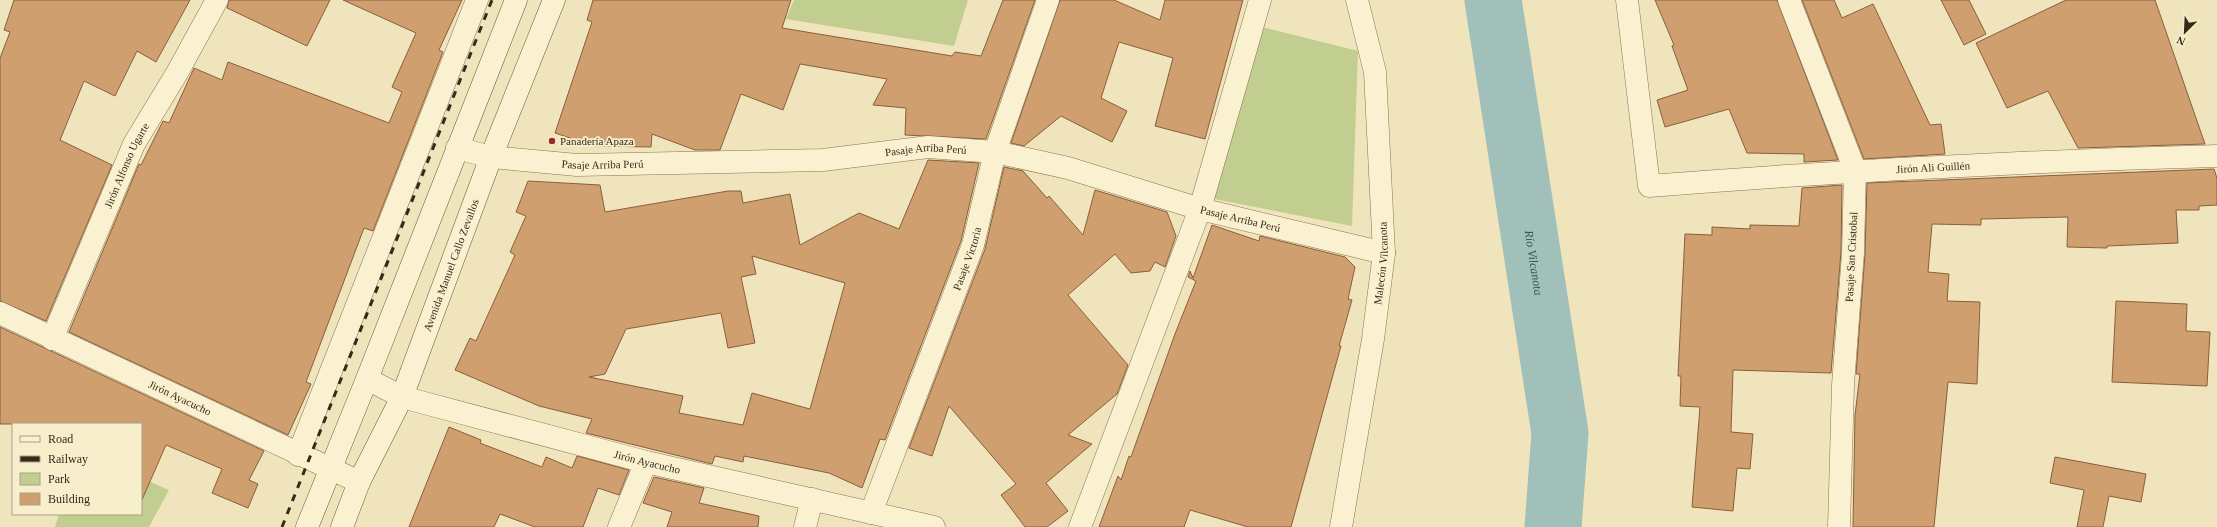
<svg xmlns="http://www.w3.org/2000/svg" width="2217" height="527" font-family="Georgia,serif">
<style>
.green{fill:#c2ce90}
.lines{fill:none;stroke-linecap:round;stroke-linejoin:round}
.river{stroke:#a0c0b9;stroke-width:57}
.building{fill:#d09f70;stroke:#885f3a;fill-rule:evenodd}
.street-casing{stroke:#887455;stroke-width:23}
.secondary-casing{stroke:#695539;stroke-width:23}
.street{stroke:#faf1d0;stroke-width:22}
.secondary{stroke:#faf1d0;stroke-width:22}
.rail{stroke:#362a1b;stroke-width:3;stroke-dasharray:7 7;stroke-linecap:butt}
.poi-dot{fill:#992a22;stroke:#f7eecc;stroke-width:1.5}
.labels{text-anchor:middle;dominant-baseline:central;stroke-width:3.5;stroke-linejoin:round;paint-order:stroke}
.poi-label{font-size:11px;fill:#362a1b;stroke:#f7eecc;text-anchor:start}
.street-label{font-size:11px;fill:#362a1b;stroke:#f7eecc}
.water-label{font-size:12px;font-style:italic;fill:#295657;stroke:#f7eecc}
</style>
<rect width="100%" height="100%" fill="#f0e4bc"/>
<g class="green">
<path d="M794,0H968L954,46L786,19Z"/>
<path d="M1258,26L1358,51L1352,226L1214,199Z"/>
<path d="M141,478L169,490L149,527H55L59,514H141Z"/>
</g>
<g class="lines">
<path class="river" id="s1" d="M1493,0L1560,433L1553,527"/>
</g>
<g class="building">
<path d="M14,0H190L156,62L137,51L115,96L84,81L60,140L112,165L46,321L0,301V58L10,32L4,30Z"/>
<path d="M229,0H330L307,46L227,8Z"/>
<path d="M343,0H462L439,50L443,52L373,231L364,228L306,382L311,384L288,435L69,332L139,164L141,165L163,121L169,123L194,68L222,80L228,62L389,123L402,92L392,87L416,33Z"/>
<path d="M593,0H791L782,28L952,56L955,52L981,56L1003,0H1035L986,139L905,135L906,108L873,105L887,79L800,64L783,110L741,94L720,150H695L652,134L651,147L594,146L555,133L592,22L587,20Z"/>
<path d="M1060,0H1114L1160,20L1165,0H1243L1205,139L1155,126L1173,58L1119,42L1101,98L1127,111L1112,142L1061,116L1024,146L1011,143Z"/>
<path d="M1655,0H1777L1838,160L1804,162V154L1747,153L1729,109L1665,127L1657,100L1688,90L1672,46L1674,45Z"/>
<path d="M1802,0H1834L1842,18L1873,4L1930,125L1941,124L1945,154L1864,159Z"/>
<path d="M1941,0H1969L1986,34L1964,45Z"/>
<path d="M2066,0H2155L2205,144L2078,148L2048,91L2007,108L1976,43Z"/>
<path d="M928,160L979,163L961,241L885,440L880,439L862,488L829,473L744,456L743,462L715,456L712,464L586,433L592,419L539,406L455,370L470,338L476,341L515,255L510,252L526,216L516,212L528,181L600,185L605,212L728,191H741L743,203L790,194L800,245L859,213L899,229ZM752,256L845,283L810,409L752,393L743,425L679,413L683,396L589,377L605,374L626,329L721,313L728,348L755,343L741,277L756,274Z"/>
<path d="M1004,167L1023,171L1047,198L1049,196L1083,235L1095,190L1167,212L1176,236L1165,267L1155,262L1150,271L1131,273L1115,254L1068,295L1128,365L1117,394L1068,435L1092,444L1046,483L1068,511L1047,527H1025L1001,495L1016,484L949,406L932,456L909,448L985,249Z"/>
<path d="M2214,169L2217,178V205L2199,206V210H2176L2178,243L2107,246V248L2067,247L2068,217L1981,219V225L1932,224L1928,272L1949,274L1947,301L1980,302L1977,384L1948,382L1934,527H1853L1855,415L1860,374H1856L1865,254L1867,183Z"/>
<path d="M1842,185L1841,252L1831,373L1733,370L1731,432L1753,434L1750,469L1737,468L1733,511L1692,507L1700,407L1680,406L1681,376H1678L1685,234L1712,235V227L1750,229V225L1799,226L1802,188Z"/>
<path d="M1212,225L1259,241L1260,236L1345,257L1355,267L1348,299L1352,300L1339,346H1341L1291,527H1248L1190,510L1184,527H1099L1118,476L1121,480L1129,456L1131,457L1175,334L1196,281L1188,277L1190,271L1193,278Z"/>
<path d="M2116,301L2187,304L2186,331L2210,332L2207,386L2112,382Z"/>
<path d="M0,327L264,451L249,480L258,484L248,508L212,493L222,469L166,445L141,502V424H0Z"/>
<path d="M449,427L481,440L480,443L542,467L546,457L572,468L577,456L629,470L619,495L598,488L583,527H535L500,514L494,527H409Z"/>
<path d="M2055,457L2146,474L2141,502L2109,496L2103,527H2077L2084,490L2050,483Z"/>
<path d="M654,477L704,488L699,503L759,516L758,527H667L672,512L643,503Z"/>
</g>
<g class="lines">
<g class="street-casing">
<g id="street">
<path id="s2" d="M1627,0L1649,186C1838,171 2027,161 2217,156"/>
<path d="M1789,0L1855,170L1853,253L1843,385L1839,527"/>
<path id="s3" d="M457,148L491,157L577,165L823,160L928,147L995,152L1068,168L1200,209L1384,253"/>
<path id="s4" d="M0,313L359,482"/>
<path id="s5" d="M52,339L134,144L177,73L217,0"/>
<path id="s6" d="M367,379L402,397L646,462L934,527"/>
<path d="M298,455L477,0"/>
<path id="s7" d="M871,513L973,245L995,152L1048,0"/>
<path d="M619,527L646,462"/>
<path d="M805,527L812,499"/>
<path d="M1080,527L1200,209L1260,0"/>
<path id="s8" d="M1341,527L1373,339L1384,253L1375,72L1357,0"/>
</g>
</g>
<g class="secondary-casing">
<g id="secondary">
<path d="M307,527L367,379L516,0"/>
<path id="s9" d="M342,527L359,482L402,397L491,157L554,0"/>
</g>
</g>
<use href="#street" class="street"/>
<use href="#secondary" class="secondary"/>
<path class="rail" d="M282,527L492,0"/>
</g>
<circle class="poi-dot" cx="552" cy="141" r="4"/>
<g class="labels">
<g class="poi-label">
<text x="560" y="141">Panadería Apaza</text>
</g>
<g class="street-label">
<text stroke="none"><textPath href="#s3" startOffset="471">Pasaje Arriba Perú</textPath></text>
<text stroke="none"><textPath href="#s3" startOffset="147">Pasaje Arriba Perú</textPath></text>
<text stroke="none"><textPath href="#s5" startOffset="189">Jirón Alfonso Ugarte</textPath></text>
<text stroke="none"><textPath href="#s2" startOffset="472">Jirón Ali Guillén</textPath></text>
<text stroke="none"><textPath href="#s3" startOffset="795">Pasaje Arriba Perú</textPath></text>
<text transform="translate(1851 257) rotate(-87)">Pasaje San Cristobal</text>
<text stroke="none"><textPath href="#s7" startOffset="272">Pasaje Victoria</textPath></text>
<text stroke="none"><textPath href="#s8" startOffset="267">Malecón Vilcanota</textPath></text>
<text stroke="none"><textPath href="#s9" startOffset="284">Avenida Manuel Callo Zevallos</textPath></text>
<text stroke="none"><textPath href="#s4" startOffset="199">Jirón Ayacucho</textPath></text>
<text stroke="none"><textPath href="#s6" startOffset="293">Jirón Ayacucho</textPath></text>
</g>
<g class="water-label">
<text stroke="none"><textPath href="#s1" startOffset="266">Río Vilcanota</textPath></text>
</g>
</g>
<rect x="12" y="423" width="130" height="92" fill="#f7eecc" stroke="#aaa085"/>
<rect x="20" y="436" width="20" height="6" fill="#faf1d0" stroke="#aaa085"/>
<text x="48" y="443" font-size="12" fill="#362a1b">Road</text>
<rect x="20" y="456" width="20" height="6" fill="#362a1b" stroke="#aaa085"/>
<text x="48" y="463" font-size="12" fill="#362a1b">Railway</text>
<rect x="20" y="473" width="20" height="12" fill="#c2ce90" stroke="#aaa085"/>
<text x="48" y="483" font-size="12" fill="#362a1b">Park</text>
<rect x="20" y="493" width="20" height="12" fill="#d09f70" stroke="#aaa085"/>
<text x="48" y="503" font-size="12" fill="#362a1b">Building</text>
<g transform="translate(2185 32) rotate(204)" stroke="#f7eecc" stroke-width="3" paint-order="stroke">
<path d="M0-3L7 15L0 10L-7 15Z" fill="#362a1b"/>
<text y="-6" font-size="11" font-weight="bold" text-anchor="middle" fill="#362a1b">N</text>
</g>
</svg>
